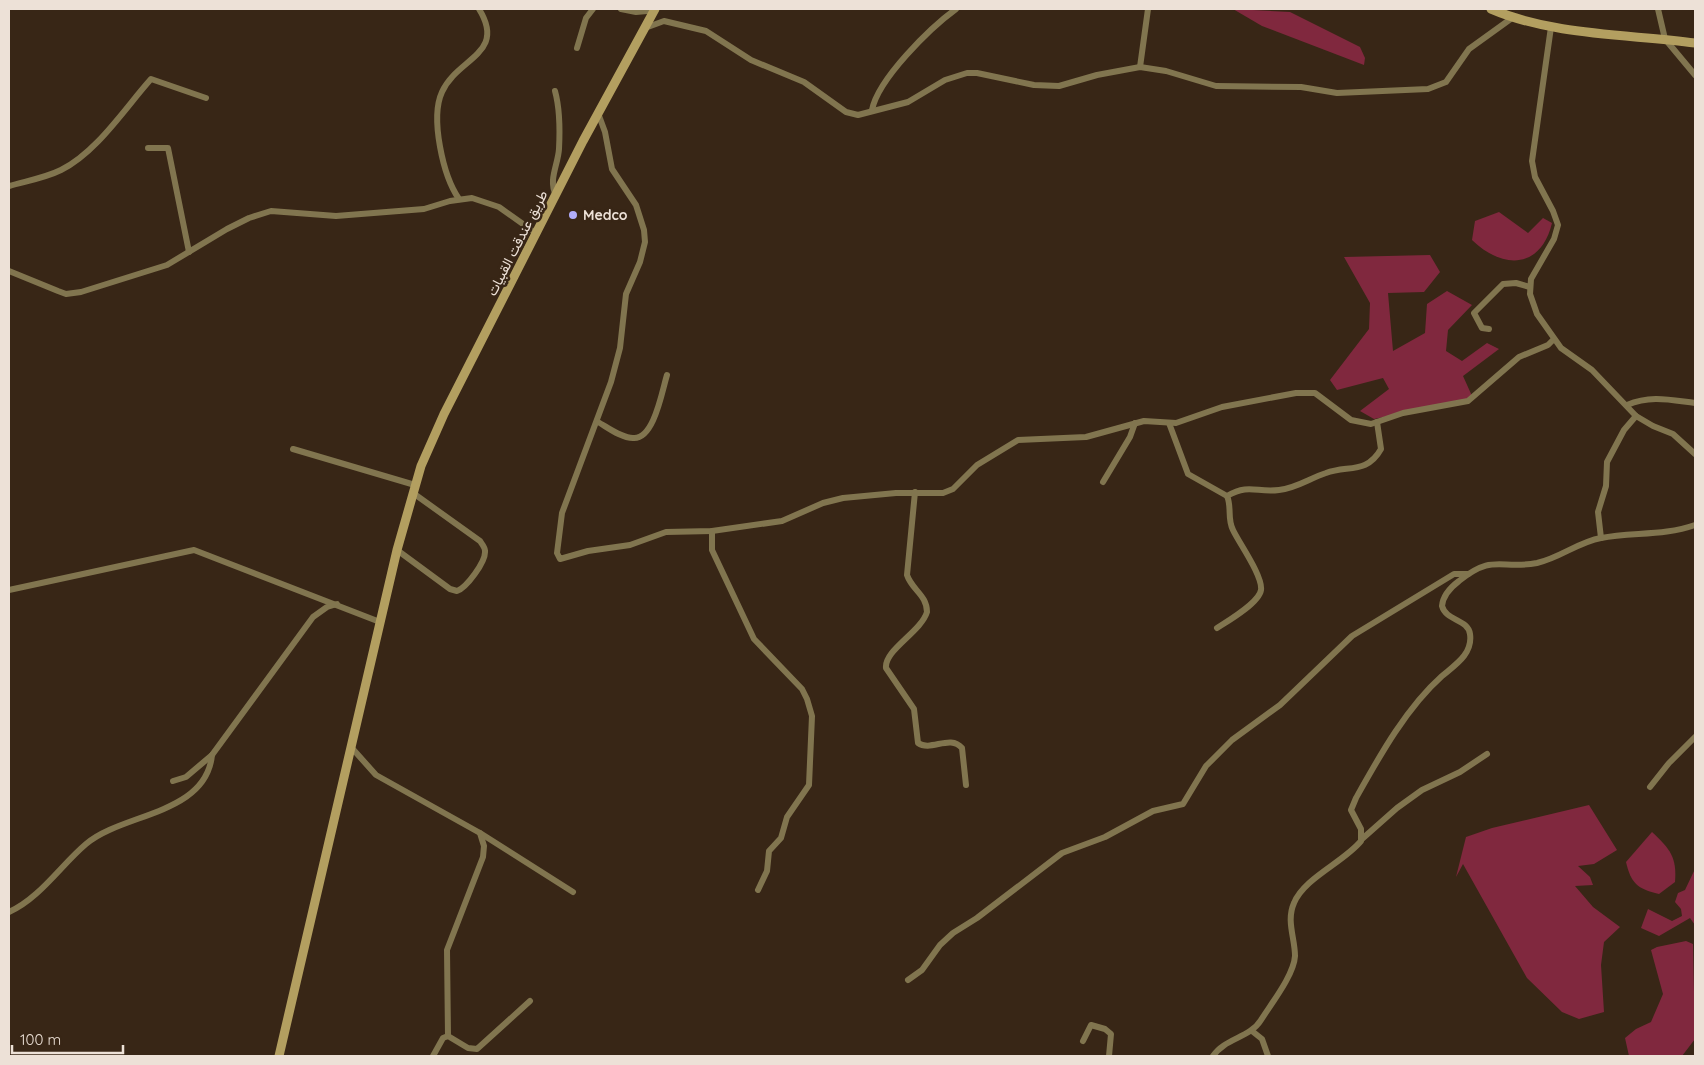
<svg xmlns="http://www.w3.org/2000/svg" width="1704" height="1065" font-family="Quicksand,Vazirmatn,sans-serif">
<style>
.green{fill:#80283e}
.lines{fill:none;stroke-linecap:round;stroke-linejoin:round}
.street{stroke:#81754f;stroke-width:6}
.secondary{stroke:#b39f60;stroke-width:9}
.poi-dot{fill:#b1adfa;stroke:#382616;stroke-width:2}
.labels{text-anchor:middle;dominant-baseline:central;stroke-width:5;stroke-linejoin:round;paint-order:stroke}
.poi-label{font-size:14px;font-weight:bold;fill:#ede1d7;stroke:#382616;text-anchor:start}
.street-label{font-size:14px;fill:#ede1d7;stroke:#382616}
</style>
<rect width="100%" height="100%" fill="#382616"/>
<g class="green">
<path d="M1233,9L1290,12L1360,47L1365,58L1364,65L1262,26Z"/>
<path d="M1499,212L1528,233L1543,218L1552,223C1541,269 1503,270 1472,240L1475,221Z"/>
<path d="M1430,255L1440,272L1424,292L1388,293L1393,351L1425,333L1427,304L1447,291L1472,305L1448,330L1446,351L1462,361L1487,343L1499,349L1463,376L1472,396L1466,400L1374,419L1360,411L1389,389L1383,378L1337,390L1330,380L1369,329L1370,303L1344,257Z"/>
<path d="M1589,805L1617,850L1594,864L1578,866L1590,877L1593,885L1575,886L1593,907L1620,927L1604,942L1601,965L1604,1012L1579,1019L1562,1012L1527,978L1463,864L1456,877L1466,837L1492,828Z"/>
<path d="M1652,832C1670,849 1677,857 1675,882L1659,894C1637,889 1631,883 1626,862Z"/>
<path d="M1695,869V925L1690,918L1659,936L1641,928L1648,909L1672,921L1682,916L1681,909L1675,902L1678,893L1685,890Z"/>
<path d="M1686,941L1693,944L1695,1039L1682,1056H1629L1625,1038L1636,1029L1651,1022L1663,994L1651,950L1657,947Z"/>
</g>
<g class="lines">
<g class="street">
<path d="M621,9L636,12L647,11"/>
<path d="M1658,9L1665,39L1695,75"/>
<path d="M1551,27L1532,161L1535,177L1553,211L1558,225L1554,239L1531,279L1530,294L1537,314L1561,348L1592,370L1636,416L1653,426L1673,434L1695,454"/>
<path d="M645,28L664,21L706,31L751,60L804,82L846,112L858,115L908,102L945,80L967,73H977L1034,85L1059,86L1097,75L1140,67L1166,71L1216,86L1301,87L1337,93L1428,89L1446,82L1469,49L1512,18"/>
<path d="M577,48L586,18L593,9"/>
<path d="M1140,67L1148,9"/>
<path d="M555,91C560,109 560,130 559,149C558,165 548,180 556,195"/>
<path d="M872,110C878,79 930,28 956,9"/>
<path d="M598,113L605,132L612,169L636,205L644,230L645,242L640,262L626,294L620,348L611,382L562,513L557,553L560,559L588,551L630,545L666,532L712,531L782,521L823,503L843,498L896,493H943L953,489L977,465L1018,440L1086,437L1144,421L1176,423L1222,407L1296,393H1315L1351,420L1371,424L1403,413L1468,401L1519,357L1548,345L1553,340"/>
<path d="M148,148H168L189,252"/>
<path d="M9,186C26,181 45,178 61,170C97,152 125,108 151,79L206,98"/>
<path d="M459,199C443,176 430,118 442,92C457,58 507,54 479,9"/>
<path d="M9,271L58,291L66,294L81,292L167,265L227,229L249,218L271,211L336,216L424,209L450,201L472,198L499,207L537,234"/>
<path d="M1489,329L1482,328L1474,313L1503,284L1516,283L1530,287"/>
<path d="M1627,405C1651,395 1670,400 1695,403"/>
<path d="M598,422C607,427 621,438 633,438C654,440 662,391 667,375"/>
<path d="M1169,423L1188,474L1227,496C1232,507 1227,519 1233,530C1239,543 1263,576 1261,590C1259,603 1228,621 1217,628"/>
<path d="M293,449L415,485"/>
<path d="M1103,482L1130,437L1135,423"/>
<path d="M915,492L907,575C912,590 927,595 927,612C921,632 884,650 886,668L914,709L918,743C931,752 950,734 962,748L966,785"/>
<path d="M1227,496C1250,483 1256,493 1279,490C1297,488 1310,478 1326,473C1348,465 1367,474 1381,449L1377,422"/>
<path d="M712,531V550L754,639L802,689L807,699L812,716L809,785L787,817L781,838L769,851L767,871L758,890"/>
<path d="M1601,538L1598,512L1606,486L1607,462L1624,430L1636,416"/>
<path d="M397,550L450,589L457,591C466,588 486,562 485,551C485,547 482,544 480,541L413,493"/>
<path d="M9,590L194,550L380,622"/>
<path d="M351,747L376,775L480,833L484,846L483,857L447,950L448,1036"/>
<path d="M173,781L186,777L212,755"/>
<path d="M1650,787L1669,763L1695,737"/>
<path d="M480,833L573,892"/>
<path d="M1362,839L1397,808L1422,790L1460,772L1487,754"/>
<path d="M9,912C40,898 61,865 86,844C122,813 206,815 212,755L313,617L327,607L337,604"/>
<path d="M908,980L922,970L940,945L953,933L977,918L1062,853L1105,837L1153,811L1183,804L1206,766L1232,740L1280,705L1352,636L1454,574H1468"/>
<path d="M1252,1031L1262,1039L1268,1056"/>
<path d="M1083,1041L1091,1025L1105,1029L1111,1034L1109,1056"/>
<path d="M433,1056L443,1038L448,1036L468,1048L477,1049L530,1001"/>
<path d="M1213,1056C1225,1038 1250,1038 1261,1020C1271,1004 1294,975 1295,956C1295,938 1286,921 1294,903C1304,878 1344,862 1361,841V829L1351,810L1356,798C1379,757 1406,708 1442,676C1455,665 1473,654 1470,634C1468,619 1446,621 1442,606C1443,595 1451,587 1459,581C1494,553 1500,570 1537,563C1560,558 1578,542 1601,538C1632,532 1664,536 1695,525"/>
</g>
<g class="secondary">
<path d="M1491,9C1554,36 1627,34 1695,43"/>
<path d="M279,1056L397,550L421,466L444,414L583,141L655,9"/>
</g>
</g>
<circle class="poi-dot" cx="573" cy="215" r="5"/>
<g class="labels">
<g class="poi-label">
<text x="583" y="215">Medco</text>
</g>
<g class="street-label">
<text transform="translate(517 243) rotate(-63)">طريق عندقت القبيات</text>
</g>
</g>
<rect width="1704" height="1065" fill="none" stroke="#ede1d7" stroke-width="20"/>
<path d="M12 1045v8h111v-8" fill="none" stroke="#ede1d7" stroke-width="2.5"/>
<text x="20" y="1045" font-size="15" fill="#ede1d7" stroke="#382616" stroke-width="4" paint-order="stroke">100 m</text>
</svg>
